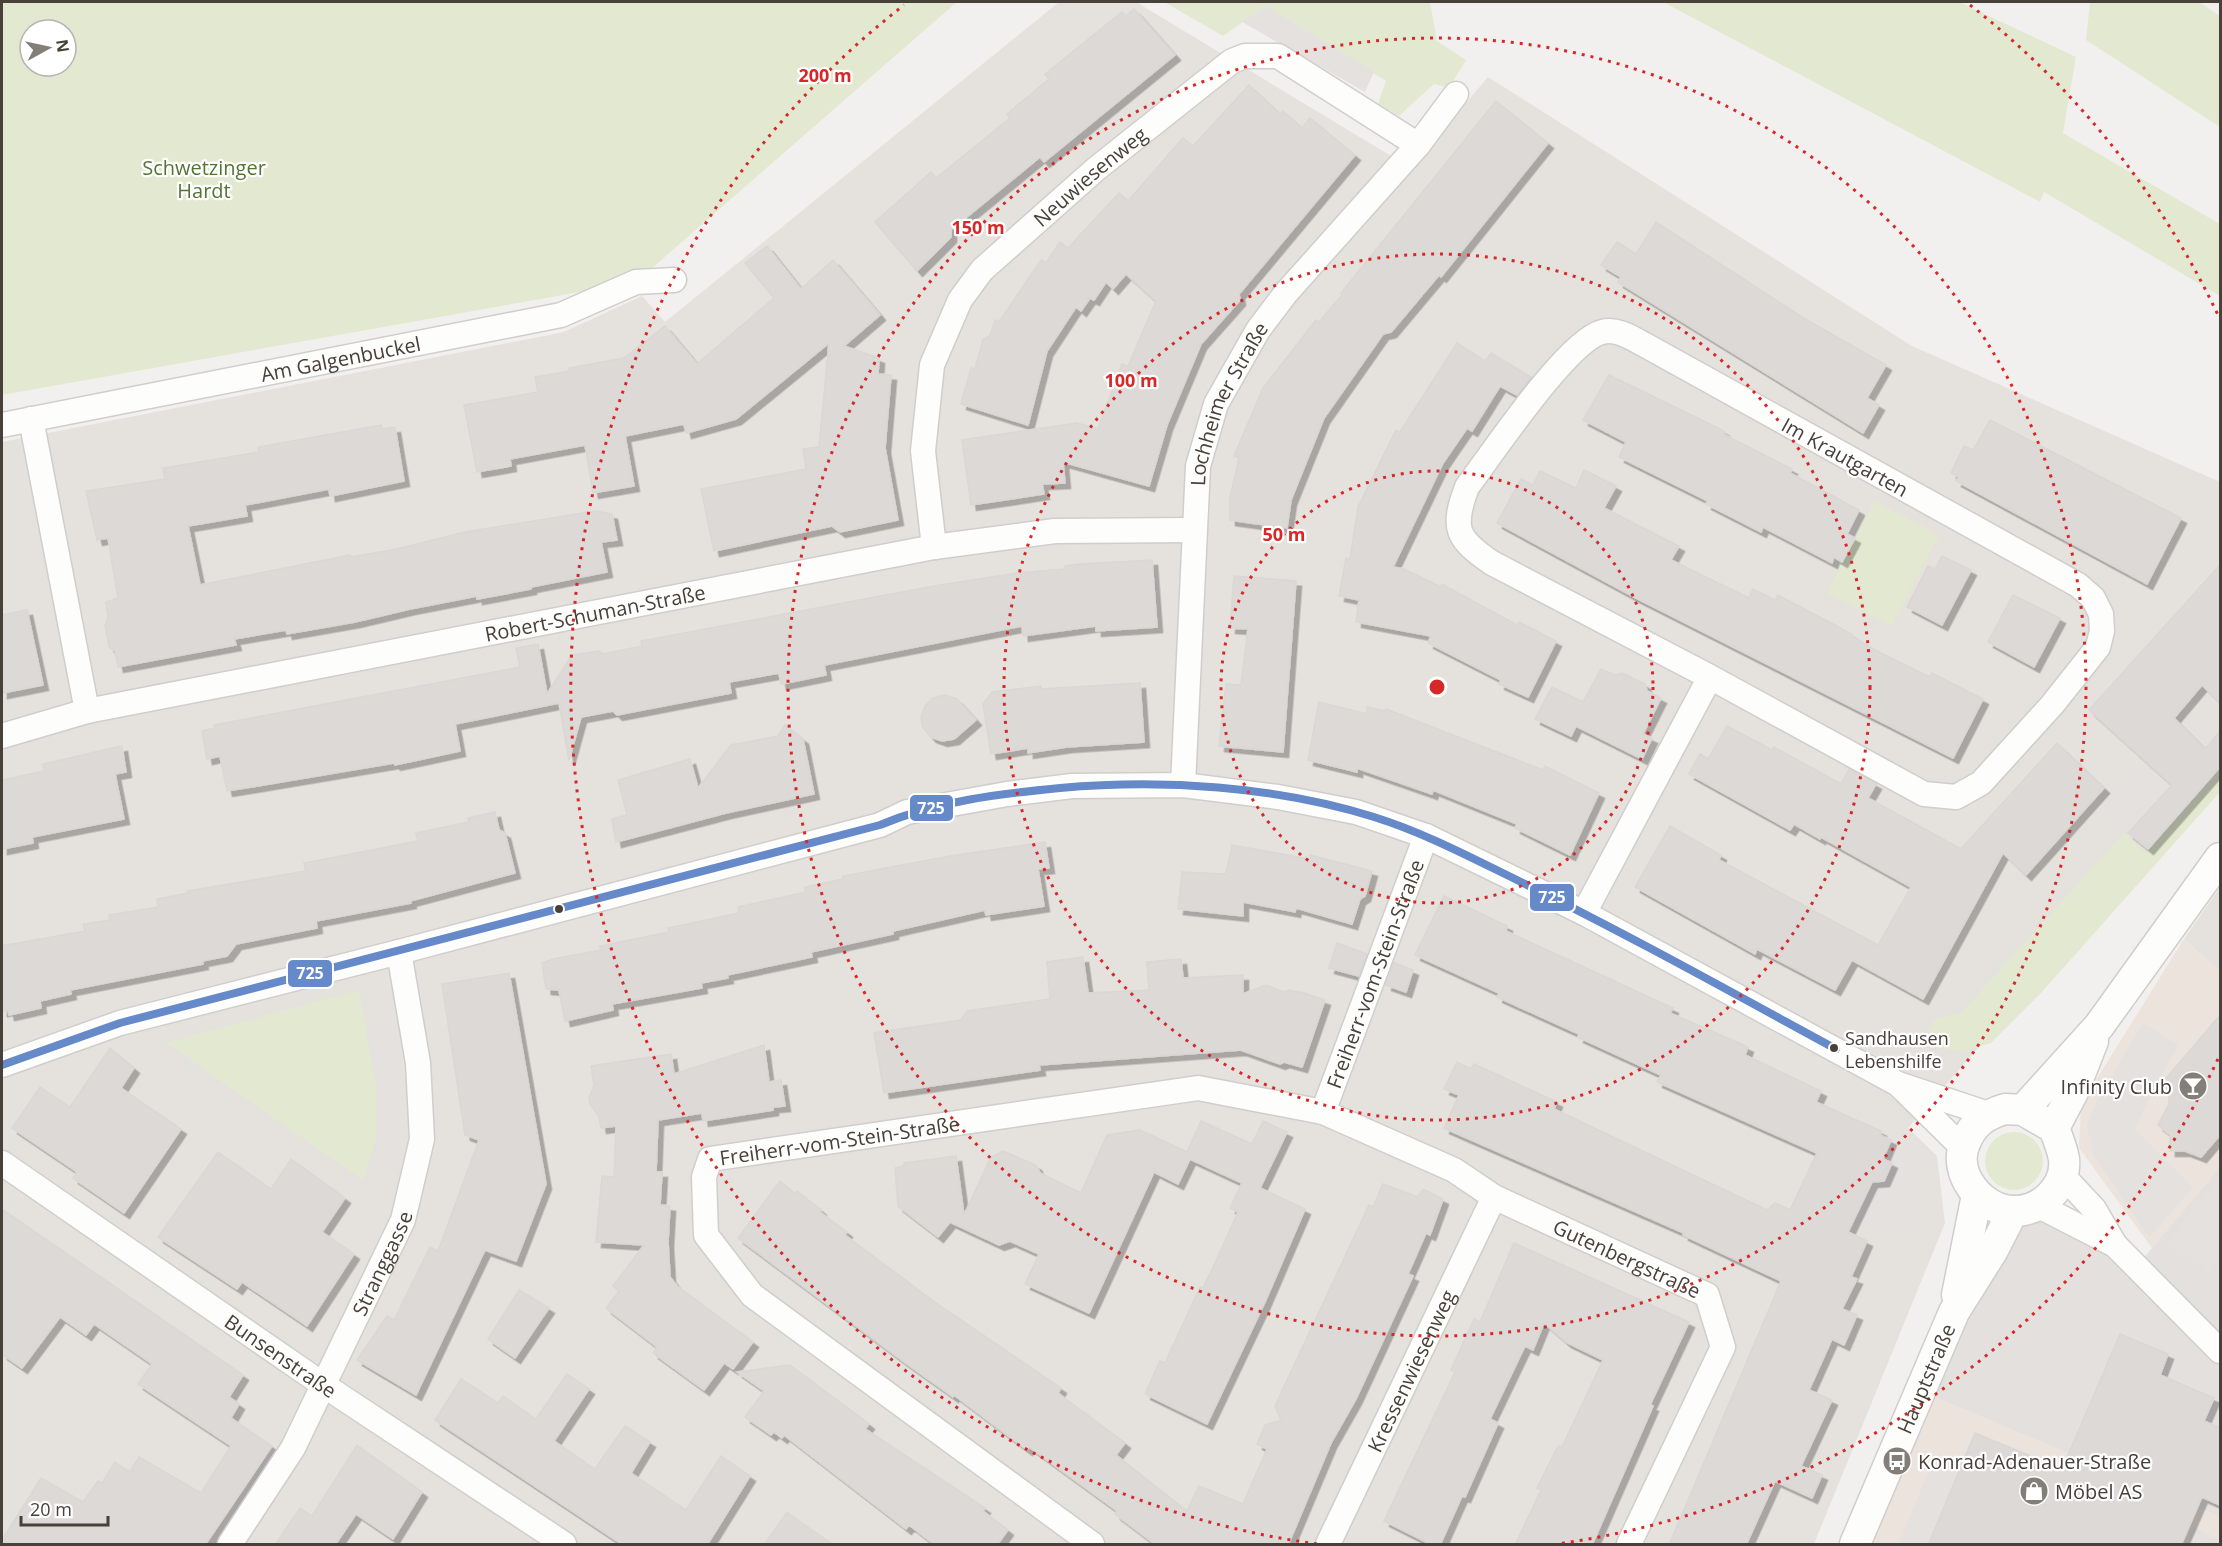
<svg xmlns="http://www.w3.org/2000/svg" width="2222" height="1546" font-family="'Open Sans',sans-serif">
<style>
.residential{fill:#e5e1dd}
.commercial{fill:#ece3dc}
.industrial{fill:#e4e0de}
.green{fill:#e3e9d1;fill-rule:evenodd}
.parking{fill:#e4e1df}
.building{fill:#dcd9d7;stroke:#dad7d4;stroke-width:1.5;filter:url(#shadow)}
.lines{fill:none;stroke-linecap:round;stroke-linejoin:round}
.minor-casing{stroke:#d0cecc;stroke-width:27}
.tertiary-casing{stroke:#d0cecc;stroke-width:33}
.minor{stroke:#fdfdfc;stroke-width:24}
.tertiary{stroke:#fdfdfc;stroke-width:30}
.bus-1-casing{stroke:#fff;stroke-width:12}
.bus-1{stroke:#6589c9;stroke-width:8}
.ring{fill:none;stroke:#d62828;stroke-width:3;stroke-dasharray:3 6}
.bus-dot{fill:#48413a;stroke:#fff;stroke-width:2}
.labels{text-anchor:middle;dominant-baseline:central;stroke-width:4.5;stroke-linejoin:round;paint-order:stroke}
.bus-label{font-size:18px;fill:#48413a;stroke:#fff;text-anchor:start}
.park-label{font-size:20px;fill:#557434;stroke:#fff}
.street-label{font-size:20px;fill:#48413a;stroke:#fff}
.poi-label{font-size:20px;fill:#48413a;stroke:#fff;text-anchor:start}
.centre{fill:#d62828;stroke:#fff;stroke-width:3}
.ring-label{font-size:18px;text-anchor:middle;font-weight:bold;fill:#d62828;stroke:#fff;stroke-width:4.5;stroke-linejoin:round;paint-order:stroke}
.line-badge{stroke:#fff;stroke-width:2}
.badge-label{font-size:16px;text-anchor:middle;font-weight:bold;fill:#fff}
</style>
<defs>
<filter id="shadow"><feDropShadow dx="5.5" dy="5.5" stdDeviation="0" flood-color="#0004"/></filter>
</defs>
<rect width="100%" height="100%" fill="#f2f0ee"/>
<g class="residential">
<path d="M1059,2H1136L1411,168L1488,77L1912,346L2220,482V771L1908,1128L1937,1156L1945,1223L1814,1544H2V442L564,332L642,296L665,322Z"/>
<path d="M2220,887V971L2184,939Z"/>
</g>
<g class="commercial">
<path d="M2184,939L2220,971V1167L2152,1248L2079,1148L2081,1104Z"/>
<path d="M1920,1391L2220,1517V1544H1855Z"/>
</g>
<path class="industrial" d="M2220,1167V1517L1920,1391L2025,1208L2136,1267Z"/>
<g class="green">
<path d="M2,2H957L636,282L2,395ZM30,30H66V66H30Z"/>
<path d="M1164,2H1430L1437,41L1466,60L1449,88L1434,84L1399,116L1378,104L1386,81L1266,6L1223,36Z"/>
<path d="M1663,2H1959L2076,57L2063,133L2220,224V296L2044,192L2040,202Z"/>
<path d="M2090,2H2199L2220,16V127L2086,40Z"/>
<path d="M1874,501L1939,535L1892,626L1827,593Z"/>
<path d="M2220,772V792L2041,993L1991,1043L1963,1052L1921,1044L1936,1018L1961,1013L2124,833L2146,853Z"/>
<path d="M359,990L376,1087V1139L363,1180L166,1043Z"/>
<circle cx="2014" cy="1161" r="29"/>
</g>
<g class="parking">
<path d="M1266,6L1374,72L1365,92L1242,22Z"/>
<path d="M2202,708L2216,719L2122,832L2095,809L2133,763L2147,774Z"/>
<path d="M390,1015L404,1100L402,1140L396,1175L368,1168L376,1139V1087L365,1019Z"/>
<path d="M2143,1023L2178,1045L2134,1129L2193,1187L2149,1237L2093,1154L2087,1125L2099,1096Z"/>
<path d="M1895,1132L1933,1155L1919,1180L1929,1186L1904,1243L1851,1219L1872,1182L1892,1163L1883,1159Z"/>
<path d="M2220,1178V1260L2208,1274L2169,1238Z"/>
<path d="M1963,1461L1928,1544H1899L1929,1470Z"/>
<path d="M2193,1527L2220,1540L2219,1544H2186Z"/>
</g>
<g class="building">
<path d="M1134,9L1175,55L1044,162L1040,157L951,230V237L917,271L875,222L931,172L936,178L1010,118L1007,114L1049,79L1045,74L1122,12L1126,16Z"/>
<path d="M1249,85L1280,114L1283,111L1302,128L1310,118L1355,155L1239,294L1240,300L1201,344L1167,425L1149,486L1063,462L1065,483L1042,484L1044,494L971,505L962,440L1077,423L1098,429L1122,364L1128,366L1156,301L1126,274L1113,289L1106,282L1094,300L1090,298L1081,311L1076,307L1047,351L1028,425L961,404L971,368L975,369L983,339L990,336L995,320L999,322L1041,260L1046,263L1060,242L1068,248L1119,193L1128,201L1183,138L1193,146Z"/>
<path d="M1496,101L1548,143L1441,277L1439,275L1391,332L1383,334L1324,418L1291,500L1287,528L1230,520V497L1239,458L1234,456L1263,388L1316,320L1319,322L1342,295L1341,293Z"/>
<path d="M1656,222L1805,319L1886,365L1867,398L1879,405L1863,433L1618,282L1621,277L1601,265L1617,242L1636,254Z"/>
<path d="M767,246L801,289L833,260L880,315L844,346L879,358L878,374L891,375L885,448L898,520L840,532L832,526L714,551L701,489L806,469L803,449L819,447L829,343L736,419L686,433L684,424L625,436L634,486L593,493L585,445L510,459L511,466L477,472L464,405L538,392L535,377L570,371L569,368L624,358L665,326L697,364L774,298L745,263Z"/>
<path d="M1457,343L1485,361L1491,353L1531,377L1517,395L1500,386L1472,431L1467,428L1443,463L1393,567L1404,569L1441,587L1442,584L1517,625L1519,622L1556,641L1528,697L1499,684L1501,680L1428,643L1431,636L1356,622L1359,600L1339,596L1346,558L1350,559L1358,507L1396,430L1400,432Z"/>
<path d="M1609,375L1724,431L1723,434L1792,469L1790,473L1859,510L1847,534L1855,538L1842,562L1834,557L1832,563L1763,527L1761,532L1706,504L1708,501L1619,457L1626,442L1583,420Z"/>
<path d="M1990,420L2181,518L2147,584L1956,481L1959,477L1951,473L1964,446L1973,450Z"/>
<path d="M381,425L382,429L395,427L404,481L330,496L329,489L245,505L247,516L188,526L200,585L350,555L351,557L397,549L465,532L595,511L612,514L617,540L601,542L607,572L531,587V589L477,599V596L410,609L355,622L287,634L286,630L234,639L236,645L118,667L115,651L109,647L105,625L108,618L106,602L118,598L108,538L97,540L86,491L165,479L163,468L259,452L258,447Z"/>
<path d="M1584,470L1616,486L1604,508L1679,546L1671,560L1749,598L1753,589L1775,600L1778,595L1852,634L1851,636L1881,653L1930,677L1932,673L1983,699L1953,758L1636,598L1497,523L1521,479L1533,485L1540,471L1576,488Z"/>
<path d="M1942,556L1971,570L1942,625L1907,607L1928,566L1935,569Z"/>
<path d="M1152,560L1157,627L1096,631V626L1023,636L1022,626L824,665L826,675L781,684L779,673L729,682L731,693L617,715L613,711L581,717L569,760L559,703L455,724L460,751L395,765L394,763L227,791L220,756L207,759L202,731L215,728L214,725L520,667L516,648L538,644L547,694L572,655L599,651L603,654L642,646L641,641L934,586L1017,573L1065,569V566L1080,564Z"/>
<path d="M2220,565V703L2202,685L2174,718L2205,749L2220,731V767L2148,849L2128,833L2172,785L2089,710Z"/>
<path d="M1234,576L1296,581L1283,752L1219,746L1226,684L1241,685L1248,629L1230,628Z"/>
<path d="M2013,595L2060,618L2034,667L1988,642Z"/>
<path d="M27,610L43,685L2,693V615Z"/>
<path d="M1601,669L1615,675L1622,673L1645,684L1647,691L1661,698L1643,734L1652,738L1642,759L1576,726L1571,736L1535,719L1552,687L1583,702Z"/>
<path d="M1140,683L1144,742L1067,747L1028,753V748L991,754L983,704L992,692L1041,686V689Z"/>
<path d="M945,695L957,699L976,720L954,739L942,741L931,737L923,728L921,717L925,706L933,698Z"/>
<path d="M1319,702L1367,714V707L1385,711L1386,709L1543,770L1545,766L1599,793L1570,855L1515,828L1517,824L1433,790L1432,794L1357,768V772L1308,760Z"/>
<path d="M785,725L803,739L814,794L726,813L616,842L612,819L627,815L618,780L690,759L698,788L731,745L778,736Z"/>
<path d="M1727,726L1772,750L1774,747L1841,784L1849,769L1876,784L1868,798L1961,849L2057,743L2104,788L2026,875L2003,853L1923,999L1852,960L1835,990L1757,949L1755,954L1635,887L1670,826L1721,855L1719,860L1878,945L1911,887L1821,837L1820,839L1794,824L1790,830L1689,774L1700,754L1708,759Z"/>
<path d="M122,746L126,772L115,774L124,819L32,837L33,843L2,849V780L44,771L43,764Z"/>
<path d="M495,812L499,830L505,833L515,873L410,901L411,903L316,921L317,928L236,944L227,956L202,961L203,964L70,990L71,994L40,1001L41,1008L9,1015L8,1010L2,1011V946L85,931L83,924L110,920L109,915L158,907L157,899L188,893V891L306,871L304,863L418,841L416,833L469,822L468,818Z"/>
<path d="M1045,842L1049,868L1038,869L1044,906L986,915L985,910L893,931V934L811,952L812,957L727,975L728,978L701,983L702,988L612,1004L613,1010L565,1021L559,990L546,989L542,963L553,959L601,950L600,946L669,932L668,928L739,913L738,907L806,892L805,887L843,879V876L950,856Z"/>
<path d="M1232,845L1309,859L1310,855L1372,871L1365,896L1360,899L1352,924L1296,908L1295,912L1243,902V916L1178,909L1182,872L1226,874Z"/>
<path d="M1444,896L1507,926L1506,931L1673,1008L1670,1013L1748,1047L1745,1055L1821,1091L1816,1102L1881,1131L1880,1135L1891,1140L1883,1159L1892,1163L1884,1181L1872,1182L1848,1232L1867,1241L1851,1277L1857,1279L1842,1309L1857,1315L1844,1345L1832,1339L1809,1390L1832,1400L1801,1466L1822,1475L1812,1498L1775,1481L1746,1545H1669L1781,1281L1683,1235L1684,1233L1444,1128L1459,1095L1444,1089L1457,1062L1471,1069L1474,1064L1557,1102L1554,1109L1767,1210L1775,1203L1790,1210L1817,1153L1657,1082L1661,1075L1578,1037L1579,1034L1497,997L1499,993L1415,955Z"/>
<path d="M1337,943L1367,954L1359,976L1329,968Z"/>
<path d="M1083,957L1088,993L1149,990L1147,962L1181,959L1183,978L1243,975V994L1266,985L1284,992L1288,990L1304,993L1325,1000L1302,1067L1284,1062L1280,1064L1241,1050L1039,1065L1040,1070L884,1093L874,1033L961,1020L967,1011L1050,999L1047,962Z"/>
<path d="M1394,963L1413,970L1406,992L1386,985Z"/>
<path d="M509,973L546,1184L516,1261L485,1250L416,1395L357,1360L387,1316L394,1320L430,1247L438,1251L479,1140L465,1135L442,984Z"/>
<path d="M2220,1015V1135L2201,1157L2185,1151H2170V1135L2158,1125L2169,1104V1092L2162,1083Z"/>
<path d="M764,1045L769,1082L781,1080L785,1106L773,1107V1110L703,1121L702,1113L658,1120L656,1172H662L660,1205L670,1206L668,1242L670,1277L677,1286L753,1342L733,1369L724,1363L704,1390L653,1353L657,1347L606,1308L619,1291L613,1286L644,1245L596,1242L602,1176L614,1177L616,1126L601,1128L599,1116L590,1104L589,1098L594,1085L591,1066L671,1054L674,1074Z"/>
<path d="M110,1048L134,1068L121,1088L181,1129L124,1213L73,1178L77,1172L12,1128L40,1087L70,1107Z"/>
<path d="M1201,1121L1252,1144L1263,1121L1287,1132L1260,1188L1305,1209L1265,1302L1207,1424L1145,1394L1160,1361L1165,1363L1200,1287L1203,1288L1215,1263L1238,1212L1230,1208L1242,1183L1190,1159L1178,1184L1154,1172L1089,1313L1025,1284L1039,1254L1010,1241L999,1245L950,1222L938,1237L898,1206L895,1168L904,1166V1163L956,1156L964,1215L991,1157L1003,1151L1036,1165L1040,1173L1081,1193L1107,1135L1140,1130L1187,1152Z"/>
<path d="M218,1152L271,1189L291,1159L345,1198L322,1232L354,1254L307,1326L242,1282L237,1289L158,1237Z"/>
<path d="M780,1181L795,1194L797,1191L821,1210L820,1212L847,1232L845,1235L936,1303L1061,1388L1058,1393L1125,1443L1116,1455L1187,1511L1199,1486L1243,1504L1267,1449L1257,1444L1265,1425L1281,1420L1275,1406L1369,1205L1373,1207L1383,1184L1418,1197L1423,1189L1443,1199L1430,1235L1426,1233L1408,1274L1413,1276L1356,1399L1331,1443L1288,1545H1156L1115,1514L1117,1511L1029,1447L1027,1450L954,1395L953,1397L904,1362L738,1238Z"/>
<path d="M2,1209L243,1375L229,1397L239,1404L231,1418L272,1446L205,1545H2V1540L41,1478L83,1502L98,1481L102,1483L115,1462L130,1472L139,1457L201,1493L231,1446L138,1384L152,1364L94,1324L86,1335L60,1317L22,1368L2,1354Z"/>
<path d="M1514,1243L1689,1322L1650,1405L1653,1406L1592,1545H1515L1541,1490L1537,1488L1558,1446L1562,1447L1603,1360L1566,1342L1544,1323L1533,1350L1525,1346L1490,1419L1498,1423L1465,1497L1462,1496L1440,1545H1432L1384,1521L1455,1372L1451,1370L1474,1319L1480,1322Z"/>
<path d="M519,1290L549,1308L515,1358L488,1339Z"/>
<path d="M2120,1334L2168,1354L2160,1375L2214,1398L2204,1421L2220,1428V1505L2202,1497L2181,1545H1928L1975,1433L2062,1469Z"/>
<path d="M790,1365L869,1424L865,1429L985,1508L983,1511L1008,1530L997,1545H935L909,1525L906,1529L784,1435L782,1438L774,1432L771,1435L745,1417L764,1391L737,1372Z"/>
<path d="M567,1374L589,1389L554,1441L595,1469L625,1426L650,1442L631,1473L686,1510L721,1456L750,1476L707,1545H623L435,1420L461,1379L498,1403L503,1396L536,1419Z"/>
<path d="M357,1445L422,1492L393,1539L356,1514L335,1545H275L300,1508L312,1516Z"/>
<path d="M787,1512L803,1524L834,1545H764Z"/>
</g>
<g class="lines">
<g class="minor-casing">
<g id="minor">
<path d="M31,419L87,711"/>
<path id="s1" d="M2,425L561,315L636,282L674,280"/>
<path id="s2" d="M934,547L923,451L932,365L960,300L982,270L1096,169L1232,61L1245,56H1278L1418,145"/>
<path id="s3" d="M2,736L87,711L934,547L1055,531L1193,530"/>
<path id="s4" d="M1183,785L1198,466L1216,404L1258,330L1286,293L1418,145L1456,94"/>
<path d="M1584,913L1710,677L1924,794L1956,797L1981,783L2052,705L2098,647L2102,631L2101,614L2093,598L2078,585L1645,345C1632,338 1617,328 1602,332C1567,341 1492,454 1467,487C1451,529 1457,539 1492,563L1710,677"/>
<path d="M2,1065L120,1023L399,952L880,825L907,812L1007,794L1072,786L1183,785L1278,797L1356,812L1426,836L1584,913L1898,1084L1988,1114"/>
<path d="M1901,1087L1963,1148"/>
<path id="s5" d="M1323,1112L1454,1170L1494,1197L1707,1295L1723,1347L1629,1544"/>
<path id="s6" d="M2,1163L325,1386L564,1544"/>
<path d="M2063,1176L2094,1209L2115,1245L2220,1351"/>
<path d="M2037,1205L2115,1245"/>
<path id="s7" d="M230,1544L293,1448L403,1220L422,1139L418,1063L399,952"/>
<path id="s8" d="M1092,1544L752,1295L706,1235L704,1177L710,1159L1198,1088L1323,1112L1426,836"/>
<path id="s9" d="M1328,1544L1494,1197"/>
</g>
</g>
<g class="tertiary-casing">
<g id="tertiary">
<path d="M2005,1109L2023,1110L2054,1128C2058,1138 2062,1148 2064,1159C2067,1187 2041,1212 2013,1211C1981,1210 1952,1173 1965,1143C1973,1123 1985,1115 2005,1109Z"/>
<path d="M2023,1110L2099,1026L2220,858"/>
<path d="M2054,1128L2073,1092L2093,1041"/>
<path d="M1957,1295L1977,1195"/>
<path id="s10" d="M1855,1544L1954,1312L1993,1250L2013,1211"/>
</g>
</g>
<use href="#minor" class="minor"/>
<use href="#tertiary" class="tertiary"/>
<g class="bus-1-casing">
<path id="bus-1" d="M2,1065L120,1023L880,825C937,801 999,794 1060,788C1162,779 1275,786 1374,817C1425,833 1472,858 1519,881C1627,934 1731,992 1836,1049"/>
</g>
<use href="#bus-1" class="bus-1"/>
</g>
<g class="ring">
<circle cx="1437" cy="687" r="216"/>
<circle cx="1437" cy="687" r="433"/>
<circle cx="1437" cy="687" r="649"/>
<path d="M2218 1059A865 865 0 0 1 1557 1544M1317 1544A865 865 0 0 1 904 5M1970 5A865 865 0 0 1 2218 315"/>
</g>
<defs>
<g id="bar-disc" transform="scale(1.5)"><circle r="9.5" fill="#847e79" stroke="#fff"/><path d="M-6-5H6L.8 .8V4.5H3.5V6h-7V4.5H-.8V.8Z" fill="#fff"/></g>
<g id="bus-disc" transform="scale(1.5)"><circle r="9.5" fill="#847e79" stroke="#fff"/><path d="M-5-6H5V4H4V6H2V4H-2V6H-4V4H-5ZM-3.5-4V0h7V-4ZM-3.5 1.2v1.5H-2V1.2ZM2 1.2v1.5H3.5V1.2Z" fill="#fff"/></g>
<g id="shop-disc" transform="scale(1.5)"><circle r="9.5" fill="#847e79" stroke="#fff"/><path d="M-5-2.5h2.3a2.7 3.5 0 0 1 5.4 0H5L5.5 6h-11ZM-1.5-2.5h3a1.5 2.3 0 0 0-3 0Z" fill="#fff"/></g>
</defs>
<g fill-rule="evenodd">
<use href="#bar-disc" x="2193" y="1086"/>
<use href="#bus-disc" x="1897" y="1461"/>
<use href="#shop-disc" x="2034" y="1491"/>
</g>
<g class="bus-dot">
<circle cx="559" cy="909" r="5"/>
<circle cx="1834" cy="1048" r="5"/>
</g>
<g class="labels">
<g class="bus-label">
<text x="1845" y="1038">Sandhausen<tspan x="1845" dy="23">Lebenshilfe</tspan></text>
</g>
<g class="park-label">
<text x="204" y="167">Schwetzinger<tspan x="204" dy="23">Hardt</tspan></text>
</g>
<g class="street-label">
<text stroke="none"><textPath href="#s2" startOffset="434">Neuwiesenweg</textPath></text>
<text stroke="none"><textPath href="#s1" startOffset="345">Am Galgenbuckel</textPath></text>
<text stroke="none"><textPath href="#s4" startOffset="388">Lochheimer Straße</textPath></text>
<text transform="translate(1845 457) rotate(29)">Im Krautgarten</text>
<text stroke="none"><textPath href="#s3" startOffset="606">Robert-Schuman-Straße</textPath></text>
<text stroke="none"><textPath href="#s8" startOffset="1342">Freiherr-vom-Stein-Straße</textPath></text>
<text stroke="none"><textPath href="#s8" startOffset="705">Freiherr-vom-Stein-Straße</textPath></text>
<text stroke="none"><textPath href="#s5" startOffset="338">Gutenbergstraße</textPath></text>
<text stroke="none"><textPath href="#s7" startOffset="320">Stranggasse</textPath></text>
<text stroke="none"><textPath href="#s6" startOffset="339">Bunsenstraße</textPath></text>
<text stroke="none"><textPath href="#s9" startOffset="192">Kressenwiesenweg</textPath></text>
<text stroke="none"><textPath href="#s10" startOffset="180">Hauptstraße</textPath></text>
</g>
<g class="poi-label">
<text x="2172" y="1086" text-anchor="end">Infinity Club</text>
<text x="1918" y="1461">Konrad-Adenauer-Straße</text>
<text x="2055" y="1491">Möbel AS</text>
</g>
</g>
<circle cx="1437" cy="687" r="9" class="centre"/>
<g class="ring-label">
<text x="825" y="82">200 m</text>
<text x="978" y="234">150 m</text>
<text x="1131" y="387">100 m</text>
<text x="1284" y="541">50 m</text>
</g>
<g class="line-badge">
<rect x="909" y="794" width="45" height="28" rx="6" fill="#6589c9"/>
<rect x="1529" y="883" width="46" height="29" rx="6" fill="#6589c9"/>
<rect x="287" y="959" width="46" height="29" rx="6" fill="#6589c9"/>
</g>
<g class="badge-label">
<text x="931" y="814">725</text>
<text x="1552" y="903">725</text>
<text x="310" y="979">725</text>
</g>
<rect width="2222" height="1546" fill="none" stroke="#48413a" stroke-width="6"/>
<g transform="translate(48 48) rotate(82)"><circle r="28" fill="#ffffff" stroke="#b6b3b0" stroke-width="1.5"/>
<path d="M0-4.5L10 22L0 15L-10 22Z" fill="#847e79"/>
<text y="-9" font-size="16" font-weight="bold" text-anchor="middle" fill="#48413a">N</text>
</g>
<path d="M21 1516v9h87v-9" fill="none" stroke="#48413a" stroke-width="3"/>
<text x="30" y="1516" font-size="18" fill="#48413a" stroke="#ffffff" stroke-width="4.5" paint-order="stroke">20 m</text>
</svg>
